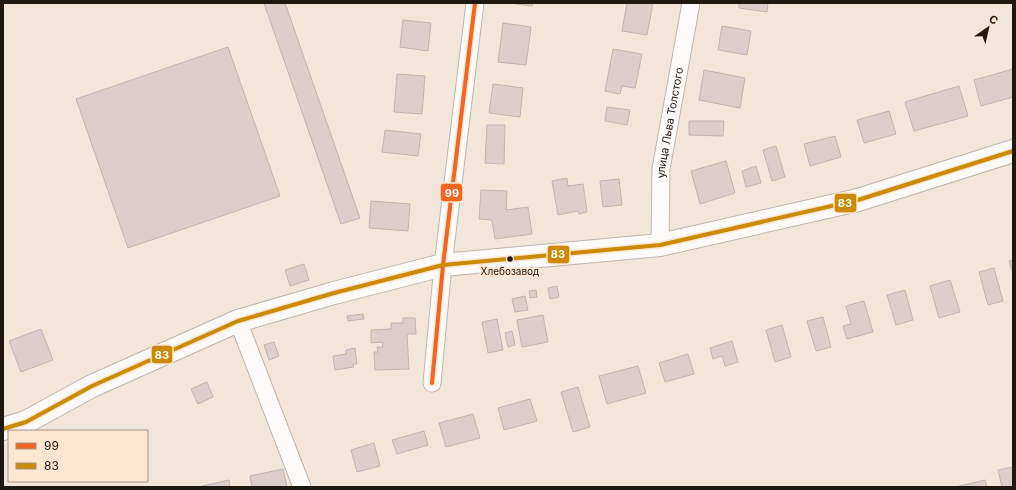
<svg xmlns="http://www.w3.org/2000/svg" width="1016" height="490" font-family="Inter,sans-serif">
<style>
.building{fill:#dacfcc;stroke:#beb4b1}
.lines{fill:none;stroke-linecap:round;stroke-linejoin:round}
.street-casing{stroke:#bfb6ad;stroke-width:19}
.secondary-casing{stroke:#bfb6ad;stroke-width:24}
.street{stroke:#fdfbfa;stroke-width:17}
.secondary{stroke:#fdfbfa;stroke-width:22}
.bus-1-casing{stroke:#fce6d1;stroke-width:7}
.bus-2-casing{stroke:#fce6d1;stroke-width:7}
.bus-1{stroke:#f26522;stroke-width:4}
.bus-2{stroke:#cc8a03;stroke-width:4}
.bus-dot{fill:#1f1810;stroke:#fce6d1;stroke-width:1.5}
.labels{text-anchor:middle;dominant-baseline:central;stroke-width:4;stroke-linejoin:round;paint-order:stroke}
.bus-label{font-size:10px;fill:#1f1810;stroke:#fce6d1}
.street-label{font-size:11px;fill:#1f1810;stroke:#fce6d1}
.line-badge{stroke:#fce6d1;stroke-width:1.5}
.badge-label{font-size:11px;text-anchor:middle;font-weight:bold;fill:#fff}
</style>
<rect width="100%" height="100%" fill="#f2e6db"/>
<g class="building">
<path d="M264,3H285L360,218L341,224Z"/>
<path d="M510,3H533L532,6Z"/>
<path d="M627,3H653L647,35L622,31Z"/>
<path d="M739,3H768L767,12L739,8Z"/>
<path d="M403,20L431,23L428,51L400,47Z"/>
<path d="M503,23L531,27L526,65L498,62Z"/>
<path d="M722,26L751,31L747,55L718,50Z"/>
<path d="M228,47L280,196L128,248L76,99Z"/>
<path d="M613,49L642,54L635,88L622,86L620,94L605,91Z"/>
<path d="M1013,69V97L981,106L974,80Z"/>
<path d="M704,70L745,78L740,108L699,100Z"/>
<path d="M397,74L425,76L422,114L394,112Z"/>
<path d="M493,84L523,88L520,117L489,113Z"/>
<path d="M959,86L968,116L914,131L905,102Z"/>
<path d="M607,107L630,110L627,125L605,121Z"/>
<path d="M889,111L896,134L864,143L857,120Z"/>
<path d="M689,121H724L723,136L689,135Z"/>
<path d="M487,125H505L504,164L485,163Z"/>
<path d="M385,130L421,134L418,156L382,152Z"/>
<path d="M835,136L841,157L810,166L804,144Z"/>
<path d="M776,146L785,177L772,181L763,150Z"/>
<path d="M726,161L735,193L700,204L691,171Z"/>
<path d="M756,166L761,183L746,187L742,171Z"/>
<path d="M567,178L568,186L583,184L587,212L579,214L578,211L558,215L552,181Z"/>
<path d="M619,179L622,205L603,207L600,181Z"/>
<path d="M481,190L507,191L506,210L528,207L532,234L495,239L492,220L479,219Z"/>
<path d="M371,201L410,204L408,231L369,228Z"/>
<path d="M1013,260V274L1009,261Z"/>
<path d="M304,264L309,280L290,286L285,270Z"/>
<path d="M994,268L1003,301L988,305L979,272Z"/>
<path d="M950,280L960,312L939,318L930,286Z"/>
<path d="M557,286L559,297L550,299L548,288Z"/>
<path d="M536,290L537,297L530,298L529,291Z"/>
<path d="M905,290L913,320L896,325L887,295Z"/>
<path d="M525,296L528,310L515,312L512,299Z"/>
<path d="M864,301L873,332L847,339L843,326L851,324L846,306Z"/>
<path d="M363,314L364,319L348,321L347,316Z"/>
<path d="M543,315L548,342L522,347L517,320Z"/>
<path d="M823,317L831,347L816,351L807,321Z"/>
<path d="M403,318H415L416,334H407L409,369L375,370L374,352H378L377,347H383L382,342L371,343V330L391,329V323H403Z"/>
<path d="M497,319L503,350L488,353L482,322Z"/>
<path d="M782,325L791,357L775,362L766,330Z"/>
<path d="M41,329L53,360L21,372L9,341Z"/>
<path d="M512,331L515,345L508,347L505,333Z"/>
<path d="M732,341L738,362L725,366L722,356L713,359L710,348Z"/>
<path d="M274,342L279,356L269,360L264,345Z"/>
<path d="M355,348L357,364H353L354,367L335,370L333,356L346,354V350Z"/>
<path d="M688,354L694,374L665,382L659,363Z"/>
<path d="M638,366L646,393L607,404L599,376Z"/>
<path d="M207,382L213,397L198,404L191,389Z"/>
<path d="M578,387L590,427L573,432L561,392Z"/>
<path d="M530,399L537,421L504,430L498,408Z"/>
<path d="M473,414L480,438L446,447L439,423Z"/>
<path d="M424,431L428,445L397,454L392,440Z"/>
<path d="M374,443L380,466L357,472L351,450Z"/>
<path d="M1013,467V487H1002L998,470Z"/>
<path d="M283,469L287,487H252L250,476Z"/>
<path d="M229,480L230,487H198Z"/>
<path d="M985,480L987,487H955Z"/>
</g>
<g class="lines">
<g class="street-casing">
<g id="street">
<path id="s1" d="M660,245L661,169L691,3"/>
<path d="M238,321L302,487"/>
<path d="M432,383L443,265L475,3"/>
</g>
</g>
<g class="secondary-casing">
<path id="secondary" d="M3,429L26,422L92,386L238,321L334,293L443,265L660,245L858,200L1013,151"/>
</g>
<use href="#street" class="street"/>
<use href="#secondary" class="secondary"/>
<g class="bus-1-casing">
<path id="bus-1" d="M432,383L443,265L475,3"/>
</g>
<g class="bus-2-casing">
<path id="bus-2" d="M3,429L26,422L92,386L238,321L334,293L443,265L660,245L858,200L1013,151"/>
</g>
<use href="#bus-1" class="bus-1"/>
<use href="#bus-2" class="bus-2"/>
</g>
<circle class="bus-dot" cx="510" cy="259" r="3.5"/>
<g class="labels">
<g class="bus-label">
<text x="510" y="271">Хлебозавод</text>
</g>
<g class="street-label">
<text stroke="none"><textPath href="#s1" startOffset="123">улица Льва Толстого</textPath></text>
</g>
</g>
<g class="line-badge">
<rect x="440" y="183" width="23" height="19" rx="4" fill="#f26522"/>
<rect x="834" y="193" width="23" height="20" rx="4" fill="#cc8a03"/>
<rect x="547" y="245" width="23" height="19" rx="4" fill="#cc8a03"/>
<rect x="151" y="345" width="22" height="19" rx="4" fill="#cc8a03"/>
</g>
<g class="badge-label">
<text x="452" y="197">99</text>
<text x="845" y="207">83</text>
<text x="558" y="258">83</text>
<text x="162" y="359">83</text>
</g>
<rect width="1016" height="490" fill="none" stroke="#1f1810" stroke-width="8"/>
<rect x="8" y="430" width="140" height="52" fill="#fce6d1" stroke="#a49484"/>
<rect x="16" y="443" width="20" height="6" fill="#f26522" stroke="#a49484"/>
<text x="44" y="450" font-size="12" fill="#1f1810">99</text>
<rect x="16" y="463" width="20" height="6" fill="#cc8a03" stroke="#a49484"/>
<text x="44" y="470" font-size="12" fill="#1f1810">83</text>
<g transform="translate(988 28) rotate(34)" stroke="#fce6d1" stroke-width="3" paint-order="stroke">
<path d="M0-3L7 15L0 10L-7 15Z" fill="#1f1810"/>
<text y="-6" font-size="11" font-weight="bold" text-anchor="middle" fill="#1f1810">С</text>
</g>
</svg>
